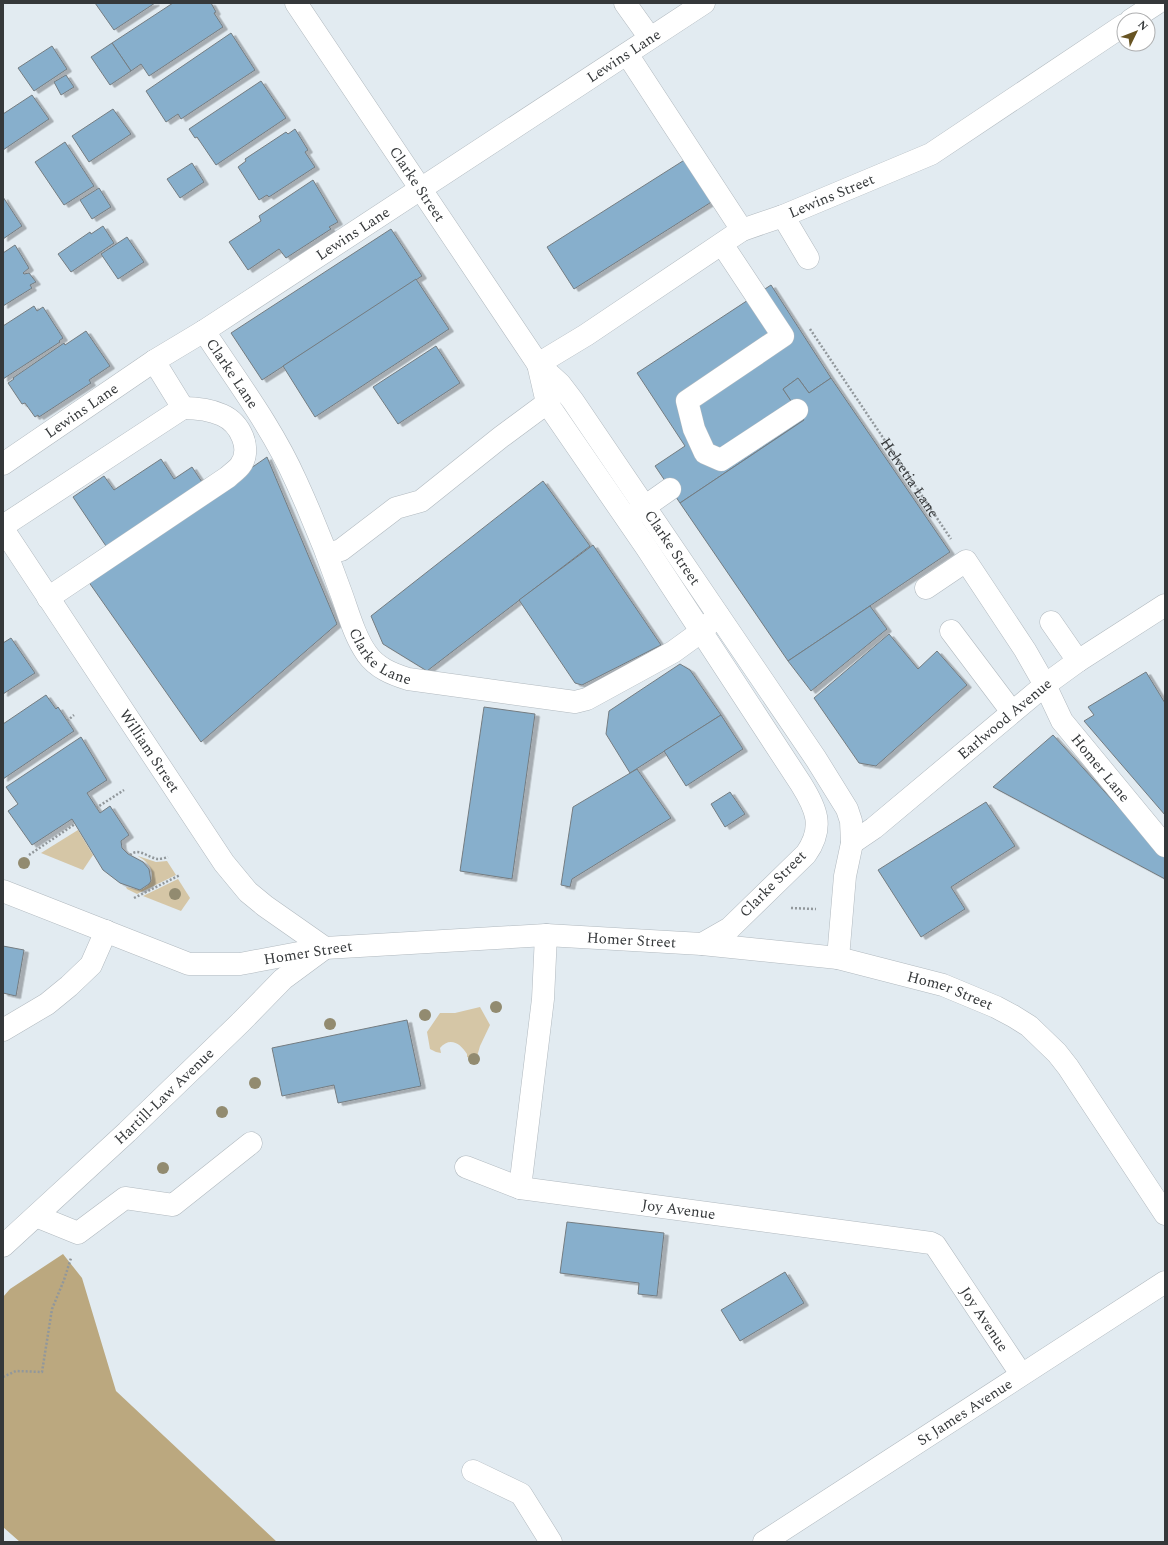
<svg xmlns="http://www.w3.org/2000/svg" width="1168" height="1545" font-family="Spectral,serif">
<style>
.green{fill:#d5c6a6}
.forest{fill:#bba87f}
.building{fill:#87afcc;stroke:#747c81;filter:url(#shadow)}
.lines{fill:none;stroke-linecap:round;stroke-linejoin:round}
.minor-casing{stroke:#b1b9bf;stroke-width:23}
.major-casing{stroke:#b1b9bf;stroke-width:23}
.path{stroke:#91979b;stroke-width:2.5;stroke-dasharray:2 2;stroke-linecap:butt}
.minor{stroke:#fff;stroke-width:22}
.major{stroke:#fff;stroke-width:22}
.tree{fill:#928b70}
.labels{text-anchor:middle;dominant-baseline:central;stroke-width:3;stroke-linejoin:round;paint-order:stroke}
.street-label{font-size:15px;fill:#35383a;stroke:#fff}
</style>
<defs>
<filter id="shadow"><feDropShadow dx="4.5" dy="2.5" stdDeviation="0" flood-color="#0004"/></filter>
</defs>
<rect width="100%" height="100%" fill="#e2ebf1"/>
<g class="green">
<path d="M78,830L93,855L83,870L41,853Z"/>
<path d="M138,856L156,862L167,861L176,875L137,894L127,889L126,887L140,890C154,885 156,871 145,861C143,859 139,857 138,856Z"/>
<path d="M178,879L190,898L181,911L143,896Z"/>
<path d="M480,1007L490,1025L480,1046L476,1060L467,1057V1054C461,1044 450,1036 440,1048L441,1053L436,1052L430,1049L427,1032L440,1013H455Z"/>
</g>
<path class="forest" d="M63,1254L82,1278L116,1391L277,1542H20L3,1527V1297L10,1289Z"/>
<g class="building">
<path d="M95,3H155L114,30Z"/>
<path d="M173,3H211L216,12L214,13L223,27L149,76L141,64L131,71L112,43Z"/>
<path d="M231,33L255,70L181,119L178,114L166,122L146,91Z"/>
<path d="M112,43L131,71L110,85L91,57Z"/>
<path d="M52,46L67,69L34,91L18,68Z"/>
<path d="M66,75L74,87L61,95L54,82Z"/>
<path d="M261,81L286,118L216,165L197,137L195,138L189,129Z"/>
<path d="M32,95L49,119L3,150V114Z"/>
<path d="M113,109L131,134L89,162L72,136Z"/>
<path d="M295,129L308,150L305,152L315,167L269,197L267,195L259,200L238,167L246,161L245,159L286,132L288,134Z"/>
<path d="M65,142L94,186L64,205L35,162Z"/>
<path d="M686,159L713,201L574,289L547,247Z"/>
<path d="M192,163L204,182L180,198L167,179Z"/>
<path d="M313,180L338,222L329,227L331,229L286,258L279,249L248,270L229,242L261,221L259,216Z"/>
<path d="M99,188L111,207L92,219L80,200Z"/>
<path d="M3,197L22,226L3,239Z"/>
<path d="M103,226L114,243L71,272L58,254L90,232L91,234Z"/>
<path d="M391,229L422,276L262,380L231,333Z"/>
<path d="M127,237L144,262L118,279L101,254Z"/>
<path d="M15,245L29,268L23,273L24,274L29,273L36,282L30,285L32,288L3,306V253Z"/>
<path d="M416,279L449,329L315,417L283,366Z"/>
<path d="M771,285L831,378L809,393L798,378L783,389L804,420L680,503L655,466L685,446L637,373Z"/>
<path d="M34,306L37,311L43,307L63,338L59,341L60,342L3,379V326Z"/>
<path d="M86,331L110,366L89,380L91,383L39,417L38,415L35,417L25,403L22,404L8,383L14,379L13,378L64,343L65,345Z"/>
<path d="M436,346L460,383L398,424L373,387Z"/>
<path d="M798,378L809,393L831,378L950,552L788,661L680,503L804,420L783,389Z"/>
<path d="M267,457L337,624L201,742L88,581Z"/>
<path d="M161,459L174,479L192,467L202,482L108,549L73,497L104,476L114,490Z"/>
<path d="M543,481L590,546L427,671L383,644L371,616Z"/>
<path d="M593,545L661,645L582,685L575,683L519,600Z"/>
<path d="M870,606L887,629L811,691L788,661Z"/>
<path d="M889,634L918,669L937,651L967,685L876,766L859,763L814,698Z"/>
<path d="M11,638L35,673L3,694V643Z"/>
<path d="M680,664L690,670L721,715L630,773L606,734L609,711Z"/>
<path d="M1146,672L1165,703V815L1084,721L1094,715L1088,707Z"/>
<path d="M46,695L56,709L58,707L74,731L3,779V724Z"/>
<path d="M484,707L535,714L512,879L460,871Z"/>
<path d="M721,715L743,749L686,786L664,751Z"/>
<path d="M1053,735L1165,858V879L993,787Z"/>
<path d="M81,737L107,780L87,793L100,813L110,806L129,835L121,841L122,848L128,854L143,862L149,869L151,881L149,884L140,890L120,883L103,870L72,819L32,845L8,811L18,804L6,787Z"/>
<path d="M637,769L671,818L572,879L570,887L561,885L573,807Z"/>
<path d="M730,792L745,814L725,827L711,804Z"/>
<path d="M986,802L1015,846L951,887L965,909L921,937L878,870Z"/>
<path d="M3,946L24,950L16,996L3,993Z"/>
<path d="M407,1020L421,1086L338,1103L334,1085L282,1096L272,1048Z"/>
<path d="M567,1222L664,1233L657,1296L638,1294L639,1283L560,1273Z"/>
<path d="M785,1272L804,1303L740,1341L721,1310Z"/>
</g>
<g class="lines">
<g class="minor-casing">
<g id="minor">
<path id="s2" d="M296,3L538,364L560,384L573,401L816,759L847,809L851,821L852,843L845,876L838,958"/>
<path d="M625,3L650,38"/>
<path d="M1131,20L1157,3"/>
<path d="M627,54L742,230"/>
<path d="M783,216L808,258"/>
<path d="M722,244L783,336L687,401L694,429L705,453L721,460L797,410"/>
<path id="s3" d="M204,331C236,380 272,427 296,481C312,516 327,553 340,590C348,611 354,636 367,654C377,668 392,674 408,679L575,702L587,699L673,652L702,631L718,615"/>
<path d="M538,364L547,403L646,547L801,784C816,808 825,827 806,854L730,928L702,944"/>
<path id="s4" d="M538,364L586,335L742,230L783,216L931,154L1124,25"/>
<path id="s5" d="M3,464L154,361L204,331L704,3"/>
<path d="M633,515L670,489"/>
<path d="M3,526L183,408L154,361"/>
<path d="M327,554L341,550L396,508L421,501L501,437L547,403L554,392"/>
<path id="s6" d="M926,588L966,561L1025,650L1045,685L1062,721L1165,846"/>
<path d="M48,598L228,477C232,473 237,470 240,466C253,449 240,423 222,415C209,409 197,408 183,408"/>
<path d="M1051,622L1078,661"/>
<path d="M951,631L1012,712"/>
<path id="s7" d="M852,843L874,828L1045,685L1078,661L1165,605"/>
<path d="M3,891L189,964H240L325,948"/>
<path d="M3,1030L47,1004L69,986L91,965L106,931"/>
<path id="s8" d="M466,1167L520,1188L931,1243L935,1245L1021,1374"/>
<path d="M520,1188L543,999L546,935"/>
<path d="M36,1216L78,1233L125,1198L173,1205L251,1143"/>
<path d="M473,1471L521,1494L551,1542"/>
<path id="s9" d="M764,1542L1165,1282"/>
</g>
</g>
<g class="major-casing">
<g id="major">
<path id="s10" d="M3,529L224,863L248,892L265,906L325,948"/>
<path id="s11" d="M325,948L546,935L702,944L838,958L943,985L996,1007L1013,1016L1029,1026L1057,1053L1068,1067L1165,1214"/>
<path id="s12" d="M3,1246L127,1132L241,1022L283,979L325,948"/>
</g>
</g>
<g class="path">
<path id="s1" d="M810,329L951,539"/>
<path d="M67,721L74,715"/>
<path d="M96,808L124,790"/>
<path d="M29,855L75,824"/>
<path d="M130,855C139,847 148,858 158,859C161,859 165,858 168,857"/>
<path d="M134,898L180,875"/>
<path d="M791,908L816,909"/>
<path d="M3,1377L16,1371L42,1372L52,1309L64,1280L71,1258"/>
</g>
<use href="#minor" class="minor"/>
<use href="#major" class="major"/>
</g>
<g class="tree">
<circle cx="24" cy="863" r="6"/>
<circle cx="175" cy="894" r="6"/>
<circle cx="496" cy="1007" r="6"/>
<circle cx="425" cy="1015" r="6"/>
<circle cx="330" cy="1024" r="6"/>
<circle cx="474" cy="1059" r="6"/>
<circle cx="255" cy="1083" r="6"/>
<circle cx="222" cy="1112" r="6"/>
<circle cx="163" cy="1168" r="6"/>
</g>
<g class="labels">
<g class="street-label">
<text stroke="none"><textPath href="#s5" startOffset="743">Lewins Lane</textPath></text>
<text stroke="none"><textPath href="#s2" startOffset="218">Clarke Street</textPath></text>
<text stroke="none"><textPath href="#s4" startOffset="340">Lewins Street</textPath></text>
<text stroke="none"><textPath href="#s5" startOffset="419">Lewins Lane</textPath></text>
<text stroke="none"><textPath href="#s3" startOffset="51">Clarke Lane</textPath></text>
<text stroke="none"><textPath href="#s5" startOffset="95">Lewins Lane</textPath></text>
<text stroke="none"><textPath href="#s1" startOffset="179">Helvetia Lane</textPath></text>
<text stroke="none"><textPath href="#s2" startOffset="663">Clarke Street</textPath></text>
<text stroke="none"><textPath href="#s3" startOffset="375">Clarke Lane</textPath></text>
<text stroke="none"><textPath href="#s7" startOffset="197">Earlwood Avenue</textPath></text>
<text stroke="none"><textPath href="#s10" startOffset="266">William Street</textPath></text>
<text stroke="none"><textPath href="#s6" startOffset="296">Homer Lane</textPath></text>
<text transform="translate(773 884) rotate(-45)">Clarke Street</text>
<text stroke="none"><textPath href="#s11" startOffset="307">Homer Street</textPath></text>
<text transform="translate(308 953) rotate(-9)">Homer Street</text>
<text stroke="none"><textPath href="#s11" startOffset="631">Homer Street</textPath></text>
<text stroke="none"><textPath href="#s12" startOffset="220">Hartill-Law Avenue</textPath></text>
<text stroke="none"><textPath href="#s8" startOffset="218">Joy Avenue</textPath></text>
<text stroke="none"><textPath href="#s8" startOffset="566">Joy Avenue</textPath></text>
<text stroke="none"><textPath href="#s9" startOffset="239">St James Avenue</textPath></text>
</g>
</g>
<rect width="1168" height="1545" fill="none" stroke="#35383a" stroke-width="8"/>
<g transform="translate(1136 32) rotate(47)"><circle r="19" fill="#ffffff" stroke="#aeafb0"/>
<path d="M0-3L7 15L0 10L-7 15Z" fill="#685423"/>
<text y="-6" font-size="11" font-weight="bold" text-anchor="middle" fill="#35383a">N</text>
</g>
</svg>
